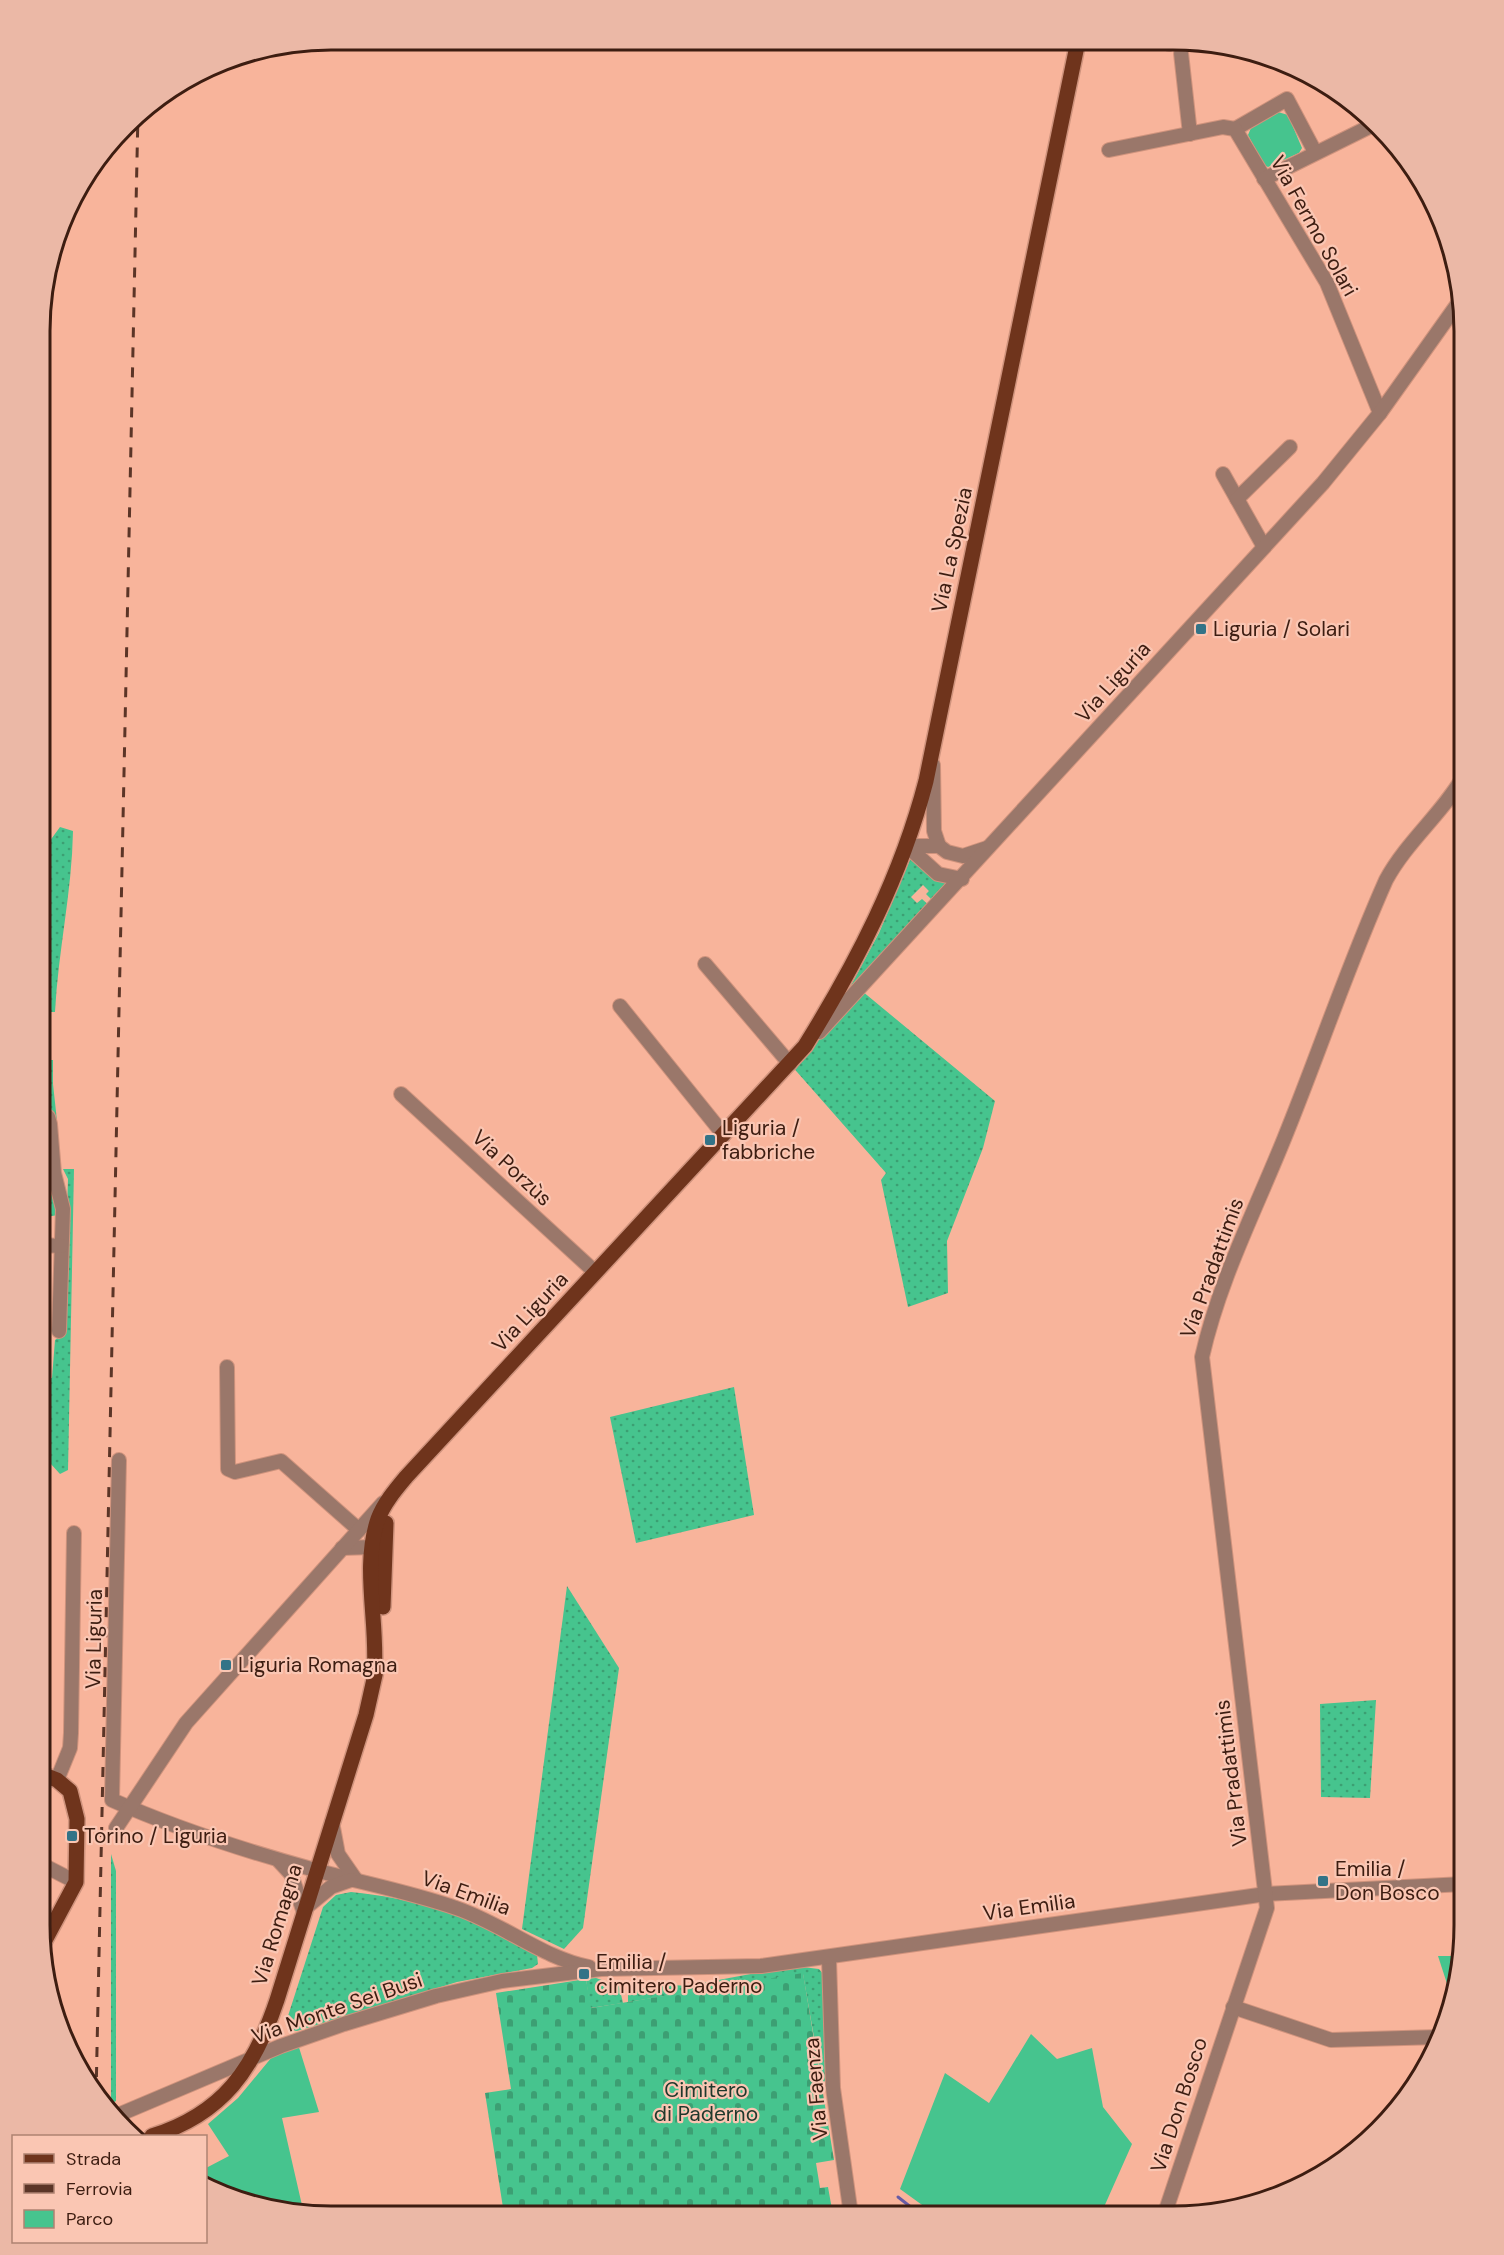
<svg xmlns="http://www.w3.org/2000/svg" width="1504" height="2255" font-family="'DM Sans',sans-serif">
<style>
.grass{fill:url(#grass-dots)}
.cemetery{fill:url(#cemetery-stones)}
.green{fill:#46c48e}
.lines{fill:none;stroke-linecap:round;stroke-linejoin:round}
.stream{stroke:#675ca5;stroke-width:3}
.minor-casing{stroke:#cf937d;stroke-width:16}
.major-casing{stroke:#cf937d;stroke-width:18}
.minor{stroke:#9a776a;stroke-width:14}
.major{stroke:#6f341c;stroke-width:15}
.rail{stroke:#5b3527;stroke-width:3;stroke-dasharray:10 10;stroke-linecap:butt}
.poi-dot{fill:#337387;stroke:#fac6b3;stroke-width:2}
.labels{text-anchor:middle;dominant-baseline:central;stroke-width:4.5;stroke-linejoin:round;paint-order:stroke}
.street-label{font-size:21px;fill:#3d1d11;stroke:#fac6b3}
.poi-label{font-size:21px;fill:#3d1d11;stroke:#fac6b3;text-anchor:start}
.park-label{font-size:21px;fill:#1f382c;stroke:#fac6b3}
.rim{fill:none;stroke:#3d1d11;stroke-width:3}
</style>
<defs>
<pattern id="grass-dots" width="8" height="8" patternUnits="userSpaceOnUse" patternTransform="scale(1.5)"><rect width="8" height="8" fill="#46c48e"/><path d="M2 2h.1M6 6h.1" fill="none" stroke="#3c9f73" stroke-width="1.8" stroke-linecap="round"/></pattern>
<pattern id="cemetery-stones" width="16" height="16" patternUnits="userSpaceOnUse" patternTransform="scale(1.5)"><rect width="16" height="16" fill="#46c48e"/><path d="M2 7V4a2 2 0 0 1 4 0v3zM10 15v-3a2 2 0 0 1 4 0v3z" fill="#3c9f73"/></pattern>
</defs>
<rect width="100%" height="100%" fill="#f8b49b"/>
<g class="grass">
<path d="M60,827L73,831C72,892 58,951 55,1012H40L41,853Z"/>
<path d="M912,855L953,883L935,903L926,894L929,891L923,885L911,897L917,903L922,899L931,907L841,1004L879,933Z"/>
<path d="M862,991L995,1101L983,1148L947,1241L948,1293L908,1307L881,1180L886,1173L790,1064Z"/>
<path d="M40,1060H53V1084L57,1121L49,1106L40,1100Z"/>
<path d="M40,1125L58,1215L40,1218Z"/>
<path d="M63,1169H74L68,1470L60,1474L40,1452V1377L52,1378L55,1340L63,1334L68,1179Z"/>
<path d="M734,1387L754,1515L636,1543L610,1417Z"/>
<path d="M567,1586L619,1668L583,1928L564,1949L522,1929Z"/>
<path d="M1376,1700L1370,1798L1321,1797L1320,1704Z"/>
<path d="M111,1854L116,1871V2101L111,2104Z"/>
<path d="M351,1892C422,1899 476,1919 537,1955L538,1964L532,1968L457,1982L297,2031L289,2030L286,2025L288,2016L323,1907L336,1895Z"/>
<path d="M794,1966L819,1969L824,1975L827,2080L822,2083L803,1974L628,2002V1988L632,1983L641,1982L640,1988L649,1989L651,1983L686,1986Z"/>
<path d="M596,1978L619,1986L623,2003L590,2008L586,1979Z"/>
</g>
<path class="cemetery" d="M803,1973L834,2160L816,2163L820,2188L828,2187L833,2215L504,2214L485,2093L511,2089L496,1993L586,1979L591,2008Z"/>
<g class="green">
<path d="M1278,112L1288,115L1302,148L1299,153L1268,167L1264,165L1248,135L1251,128Z"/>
<path d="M1438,1956H1462L1453,2002Z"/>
<path d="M1031,2034L1057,2059L1092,2048L1103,2107L1132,2144L1100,2216L936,2215L900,2189L945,2073L989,2103Z"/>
<path d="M297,2041L319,2112L282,2118L304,2214H293L219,2194L206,2186V2168L229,2156L208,2124L238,2098L281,2046Z"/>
</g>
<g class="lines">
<path class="stream" d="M898,2197L921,2215"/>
<g class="minor-casing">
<g id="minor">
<path d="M1169,44L1170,41"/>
<path d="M1181,53L1190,134"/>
<path d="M1235,129L1287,99L1315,152"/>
<path d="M1109,150L1223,127L1235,129L1327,283L1380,413"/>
<path d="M1264,179L1375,124"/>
<path d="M1223,474L1264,547"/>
<path d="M1237,499L1290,447"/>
<path d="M933,765L934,831L939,846"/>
<path d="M907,846H939L947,852L963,856L987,848"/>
<path d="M907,846L938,874L962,879"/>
<path d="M705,964L790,1064"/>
<path d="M620,1006L724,1135"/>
<path d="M819,1032L1323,483L1380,413L1459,302"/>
<path d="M401,1094L595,1272"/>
<path d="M40,1111L48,1117L50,1124L54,1173L63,1209L59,1331"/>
<path d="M40,1245L61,1246"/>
<path d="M227,1367L228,1469L235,1472L281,1461L359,1530"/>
<path d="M119,1460L112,1800C177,1829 246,1851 315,1870C362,1883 410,1892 456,1908C501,1923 545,1959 589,1967"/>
<path d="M342,1548L373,1547L381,1542"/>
<path d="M57,1780L70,1748L71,1733L74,1533"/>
<path d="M332,1822L338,1854L356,1880"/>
<path d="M116,1828L186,1723L383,1503"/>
<path d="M279,1861L291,1874L303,1910"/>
<path d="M39,1863L76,1882"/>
<path d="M304,1909L331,1887L351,1880"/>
<path d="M829,1959L833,2088L851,2215"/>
<path d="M1233,2007L1331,2040L1440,2037"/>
<path d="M118,2115L281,2046L344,2024L436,1996L502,1981L601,1969L761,1966L1266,1894L1464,1884"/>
<path d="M1164,2216L1267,1908L1202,1357C1219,1281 1255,1211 1284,1139C1319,1053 1348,965 1386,880C1407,841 1443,813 1465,774"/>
</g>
</g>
<g class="major-casing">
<g id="major">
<path d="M383,1607L386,1523"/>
<path d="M374,1676C379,1625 361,1568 378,1519C384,1503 396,1489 406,1477L805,1046C857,962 901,877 926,781L1078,41"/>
<path d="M39,1773L57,1780L70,1791L77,1819L76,1882L43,1944"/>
<path d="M152,2136C223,2114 254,2069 277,2000L366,1715L377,1666"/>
</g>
</g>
<use href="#minor" class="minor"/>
<use href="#major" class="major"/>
<path class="rail" d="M96,2097L138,112"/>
</g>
<g class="poi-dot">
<rect x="1195" y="623" width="12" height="12" rx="3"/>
<rect x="704" y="1134" width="12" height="12" rx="3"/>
<rect x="220" y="1659" width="12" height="12" rx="3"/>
<rect x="66" y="1830" width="12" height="12" rx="3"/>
<rect x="1317" y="1875" width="12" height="12" rx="3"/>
<rect x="578" y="1968" width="12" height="12" rx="3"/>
</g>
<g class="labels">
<g class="street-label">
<text transform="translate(1314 226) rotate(61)">Via Fermo Solari</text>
<text transform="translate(952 550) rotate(-78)">Via La Spezia</text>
<text transform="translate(1113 682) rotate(-48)">Via Liguria</text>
<text transform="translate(512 1168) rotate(43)">Via Porzùs</text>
<text transform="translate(1212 1268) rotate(-70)">Via Pradattimis</text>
<text transform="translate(530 1312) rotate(-47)">Via Liguria</text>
<text transform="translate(94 1639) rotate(-89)">Via Liguria</text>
<text transform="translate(1231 1773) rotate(-97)">Via Pradattimis</text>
<text transform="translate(466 1893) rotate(20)">Via Emilia</text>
<text transform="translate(1029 1907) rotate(-8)">Via Emilia</text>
<text transform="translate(277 1925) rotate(-73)">Via Romagna</text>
<text transform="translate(337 2008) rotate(-19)">Via Monte Sei Busi</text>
<text transform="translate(816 2089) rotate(-95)">Via Faenza</text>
<text transform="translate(1179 2105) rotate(-72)">Via Don Bosco</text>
</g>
<g class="poi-label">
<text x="1213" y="629">Liguria / Solari</text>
<text x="722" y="1128">Liguria /<tspan x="722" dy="24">fabbriche</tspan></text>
<text x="238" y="1665">Liguria Romagna</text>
<text x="84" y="1836">Torino / Liguria</text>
<text x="1335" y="1869">Emilia /<tspan x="1335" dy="24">Don Bosco</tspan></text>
<text x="596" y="1962">Emilia /<tspan x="596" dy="24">cimitero Paderno</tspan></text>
</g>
<g class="park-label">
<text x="706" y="2090">Cimitero<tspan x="706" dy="24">di Paderno</tspan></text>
</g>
</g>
<path d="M0 0H1504V2255H0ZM331 50H1173A281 281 0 0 1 1454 331V1925A281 281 0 0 1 1173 2206H331A281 281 0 0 1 50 1925V331A281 281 0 0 1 331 50Z" fill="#ebb8a6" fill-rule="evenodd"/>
<path class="rim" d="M331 50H1173A281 281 0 0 1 1454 331V1925A281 281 0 0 1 1173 2206H331A281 281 0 0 1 50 1925V331A281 281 0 0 1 331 50Z"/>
<rect x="12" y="2135" width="195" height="108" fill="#fac6b3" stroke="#ae8272" stroke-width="1.5"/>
<rect x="24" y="2154" width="30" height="9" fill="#6f341c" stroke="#ae8272" stroke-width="1.5"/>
<text x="66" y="2165" font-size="18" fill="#3d1d11">Strada</text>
<rect x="24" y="2184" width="30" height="9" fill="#5b3527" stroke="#ae8272" stroke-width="1.5"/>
<text x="66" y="2195" font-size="18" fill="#3d1d11">Ferrovia</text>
<rect x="24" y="2210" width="30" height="18" fill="#46c48e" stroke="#ae8272" stroke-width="1.5"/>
<text x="66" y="2225" font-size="18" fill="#3d1d11">Parco</text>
</svg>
